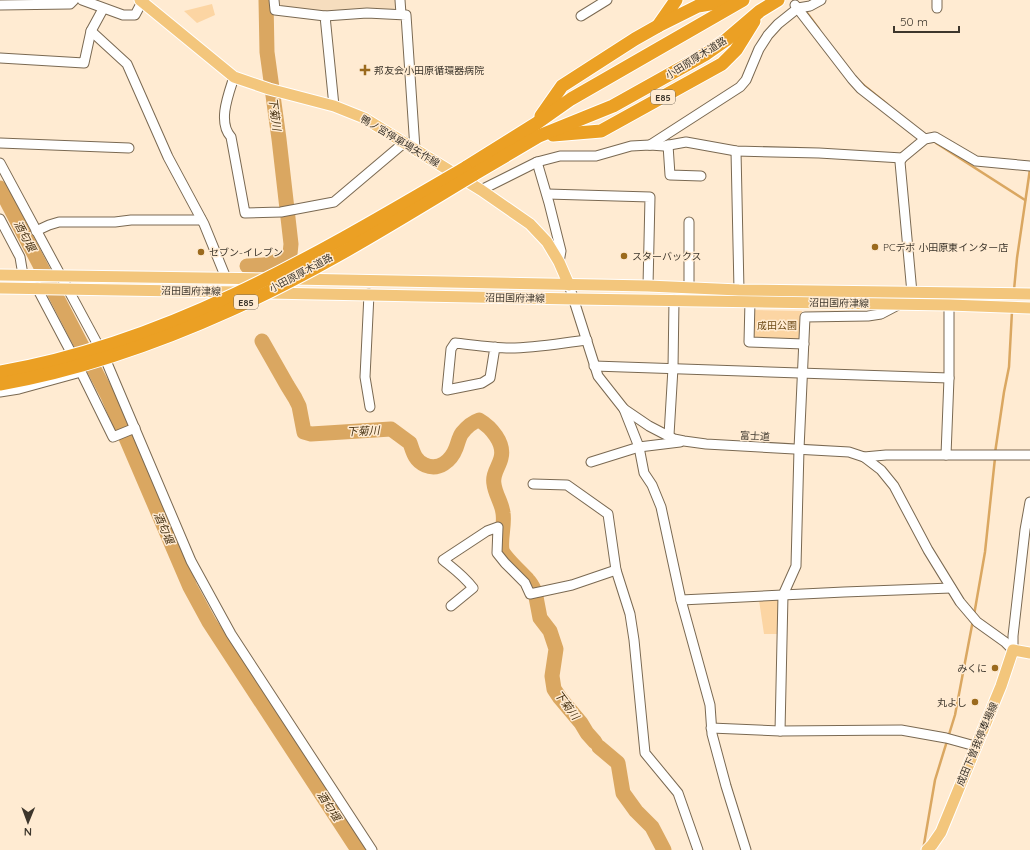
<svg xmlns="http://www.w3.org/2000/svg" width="1030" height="850" font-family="Quicksand,'Noto Sans JP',sans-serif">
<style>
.built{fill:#f6ddbe}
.green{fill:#fcd5a3}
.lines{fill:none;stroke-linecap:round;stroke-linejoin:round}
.stream{stroke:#daa761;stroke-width:2.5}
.river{stroke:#daa761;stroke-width:15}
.minor-casing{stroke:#7a6952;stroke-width:11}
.major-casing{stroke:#fff;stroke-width:13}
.highway-casing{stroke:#fff;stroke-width:15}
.minor{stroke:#fff;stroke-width:9}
.major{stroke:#f3c67c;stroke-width:11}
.highway{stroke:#eba024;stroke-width:13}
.highway-bridge-casing{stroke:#fff;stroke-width:15;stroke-linecap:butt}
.highway-bridge{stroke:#eba024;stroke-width:13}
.poi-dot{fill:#9b6a1d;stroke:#ffebd2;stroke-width:1.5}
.labels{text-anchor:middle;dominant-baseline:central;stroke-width:3;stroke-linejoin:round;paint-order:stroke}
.shield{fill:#ffebd2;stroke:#776c5e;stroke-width:1}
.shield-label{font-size:9px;font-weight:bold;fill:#3d362c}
.street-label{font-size:10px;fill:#3d362c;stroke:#ffebd2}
.poi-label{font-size:10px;fill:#3d362c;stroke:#ffebd2;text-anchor:start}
.park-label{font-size:10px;fill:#704d19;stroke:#ffebd2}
.water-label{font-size:11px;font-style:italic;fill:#483314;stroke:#ffebd2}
</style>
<rect width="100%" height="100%" fill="#ffebd2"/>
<path class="built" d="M277,0H397L398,6L394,9H368L328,11L280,6L277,4Z"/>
<g class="green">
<path d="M212,4L215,15L197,23L184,11Z"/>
<path d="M753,310L802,311L801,341L752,339Z"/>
<path d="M779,599V634H764L759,600Z"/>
</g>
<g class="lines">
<g class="stream">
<path d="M805,10L819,29"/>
<path d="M861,83L887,104"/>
<path d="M936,143L1025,200"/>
<path d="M1014,290L1017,258L1030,169"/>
<path d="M995,453L1004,392L1009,367L1012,311"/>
<path d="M974,615L985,552L995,458"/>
<path d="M923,850L935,780L955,715L973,620"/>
</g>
<g class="river">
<path d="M0,188L108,396L190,587L209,622L358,850"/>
<path d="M247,266C268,265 272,265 290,254L291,244L279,139L267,52L266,0"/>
<path d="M262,341L287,385L295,398L299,406L304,432L311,434L391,429L410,443C413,452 415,461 425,465C439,471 451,461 456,448C458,443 459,437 462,433C466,428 473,422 479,420C491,427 505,443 501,458C499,467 492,474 494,484C495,494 502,503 503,513C505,525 500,538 502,550C504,557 523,574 528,580C531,583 533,587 535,591"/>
<path d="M536,597L540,618L550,631L556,649L552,676L554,689L560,698L581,723L587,733L595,742"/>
<path d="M599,747L618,763L623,793L636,811L652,827L664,850"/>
</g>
<g class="minor-casing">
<g id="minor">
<path d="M82,0L123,15H135L143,0"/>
<path d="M274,0L275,10L325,16L334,106"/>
<path d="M400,0L401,14"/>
<path d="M937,0V8"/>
<path d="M0,5L70,4L74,0"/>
<path d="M795,5L852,79L861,89L925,139"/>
<path d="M325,16L367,13L406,15L415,149"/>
<path d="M581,16L607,0"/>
<path d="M91,31L127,64L168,157L204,224L226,278"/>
<path d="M0,58L84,63L91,31L103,9"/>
<path d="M234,77C229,93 217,122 231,137L245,213L281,212L334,202L405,142"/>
<path d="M0,143L129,148"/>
<path d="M650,145L740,87L746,80L759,49L768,35L778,24L798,8L810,6L821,0"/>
<path d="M668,145L670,175L701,176"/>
<path d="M736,151L739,290"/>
<path d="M902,158L900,162L912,293"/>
<path d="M537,162L549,203L561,251L559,262"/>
<path d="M0,163L104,356L191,561L231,634L372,850"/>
<path d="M481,190L537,162L560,156H596L631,146L650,145L664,146L686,142L736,151L819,153L902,158L925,139L935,137L976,161L1030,166"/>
<path d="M547,194L650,197L648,286"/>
<path d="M0,219L20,257L23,275"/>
<path d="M689,222V288"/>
<path d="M36,231L49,225L59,222H115L131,220H198L201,219"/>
<path d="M569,285L598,376L624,409L649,426L674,439L684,441L706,444L849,452L864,457L886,455H1030"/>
<path d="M37,288L75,360"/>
<path d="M369,294L365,377L370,407"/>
<path d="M750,301L749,342L804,344"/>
<path d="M495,347L490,378L482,383L447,390L451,349L455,343C473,345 492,348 510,348C536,348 561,343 587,340"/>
<path d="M594,366L949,378"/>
<path d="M0,392L19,389L81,372L113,437L135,428"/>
<path d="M624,409L639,447L644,473L652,485L661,507L681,600L710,705L712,734L726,786L746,850"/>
<path d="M669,435L673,368L674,300"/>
<path d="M946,455L949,378V305"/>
<path d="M864,457L881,470L894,486L928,550L960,602L977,622L1005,642L1013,650"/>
<path d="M591,462L639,447L680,442"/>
<path d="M533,484L567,485L608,514L616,570L630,614L634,640L645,753L678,793L698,850"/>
<path d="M681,600L844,592L951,588"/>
<path d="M451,606L473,588C464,576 454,569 443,560L487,531L498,527L497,553L505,563L525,583L530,594L572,585L616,570"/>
<path d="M1013,650V636L1025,530L1030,502"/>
<path d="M711,728L780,731L901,730L946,738L975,746"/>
<path d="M780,731L783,595L796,566L799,449L805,317L868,316L881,314L900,304"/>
</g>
</g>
<g class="major-casing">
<g id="major">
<path d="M140,0L234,77L269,89L334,106L364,118L481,190L530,224L547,242L559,262L569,285"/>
<path d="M0,275L267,279"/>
<path d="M293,279L648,286L739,290L1030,294"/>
<path d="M0,288L239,292"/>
<path d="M267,293L575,299L949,305L1030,308"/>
<path d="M927,850L932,845L941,832L1001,686L1013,650L1030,653"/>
</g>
</g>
<g class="highway-casing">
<g id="highway">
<path d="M658,26L676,0"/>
<path d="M541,116L562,86L635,39L658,26L698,6L733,0"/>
<path d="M553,135L601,131L722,64L736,50L754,21"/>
<path d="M465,168L537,123L571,99L743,0"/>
<path d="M473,175L539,136L613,106L706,54L726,40L760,11L778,0"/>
</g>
</g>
<use href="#minor" class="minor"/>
<use href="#major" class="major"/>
<use href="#highway" class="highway"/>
<g class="highway-bridge-casing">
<g id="highway-bridge">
<path d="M0,372C170,343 318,254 465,168"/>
<path d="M0,384C79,370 157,343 230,310C314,273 395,222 473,175"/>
</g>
</g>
<use href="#highway-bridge" class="highway-bridge"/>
</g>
<g class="poi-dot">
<path d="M363 64h4v4h4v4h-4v4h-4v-4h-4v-4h4z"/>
<circle cx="875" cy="247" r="4"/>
<circle cx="201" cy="252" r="4"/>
<circle cx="624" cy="256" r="4"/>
<circle cx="995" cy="668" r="4"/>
<circle cx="975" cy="702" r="4"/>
</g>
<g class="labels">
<g class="shield">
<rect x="651" y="90" width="24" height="14" rx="3"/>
<rect x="234" y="295" width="24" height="14" rx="3"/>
</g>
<g class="shield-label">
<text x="663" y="97">E85</text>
<text x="246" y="302">E85</text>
</g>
<g class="street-label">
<text transform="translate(696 58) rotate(-32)">小田原厚木道路</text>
<text transform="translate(400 141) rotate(31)">鴨ノ宮停車場矢作線</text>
<text transform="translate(301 273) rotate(-28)">小田原厚木道路</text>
<text transform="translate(191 291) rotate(1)">沼田国府津線</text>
<text transform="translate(515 298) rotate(1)">沼田国府津線</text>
<text transform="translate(839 303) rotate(1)">沼田国府津線</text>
<text transform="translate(755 436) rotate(3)">富士道</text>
<text transform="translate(977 744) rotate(-67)">成田下曽我停車場線</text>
</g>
<g class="poi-label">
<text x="374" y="70">邦友会小田原循環器病院</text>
<text x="883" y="247">PCデポ 小田原東インター店</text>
<text x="209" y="252">セブン-イレブン</text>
<text x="632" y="256">スターバックス</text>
<text x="987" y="668" text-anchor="end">みくに</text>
<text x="967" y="702" text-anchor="end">丸よし</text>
</g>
<g class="park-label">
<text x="777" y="325">成田公園</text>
</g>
<g class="water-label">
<text transform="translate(275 114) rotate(83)">下菊川</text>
<text transform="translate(25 236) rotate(62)">酒匂堰</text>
<text transform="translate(363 431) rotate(-3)">下菊川</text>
<text transform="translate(164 528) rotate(67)">酒匂堰</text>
<text transform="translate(567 705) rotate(53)">下菊川</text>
<text transform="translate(329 806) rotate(57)">酒匂堰</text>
</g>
</g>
<g transform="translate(28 822) rotate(181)" stroke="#ffebd2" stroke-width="3" paint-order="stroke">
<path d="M0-3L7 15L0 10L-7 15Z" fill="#3d362c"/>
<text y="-6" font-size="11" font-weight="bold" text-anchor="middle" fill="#3d362c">N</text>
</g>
<path d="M894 26v6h65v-6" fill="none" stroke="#3d362c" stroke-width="2"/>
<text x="900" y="26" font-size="12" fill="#3d362c" stroke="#ffebd2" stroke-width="3" paint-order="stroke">50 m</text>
</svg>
